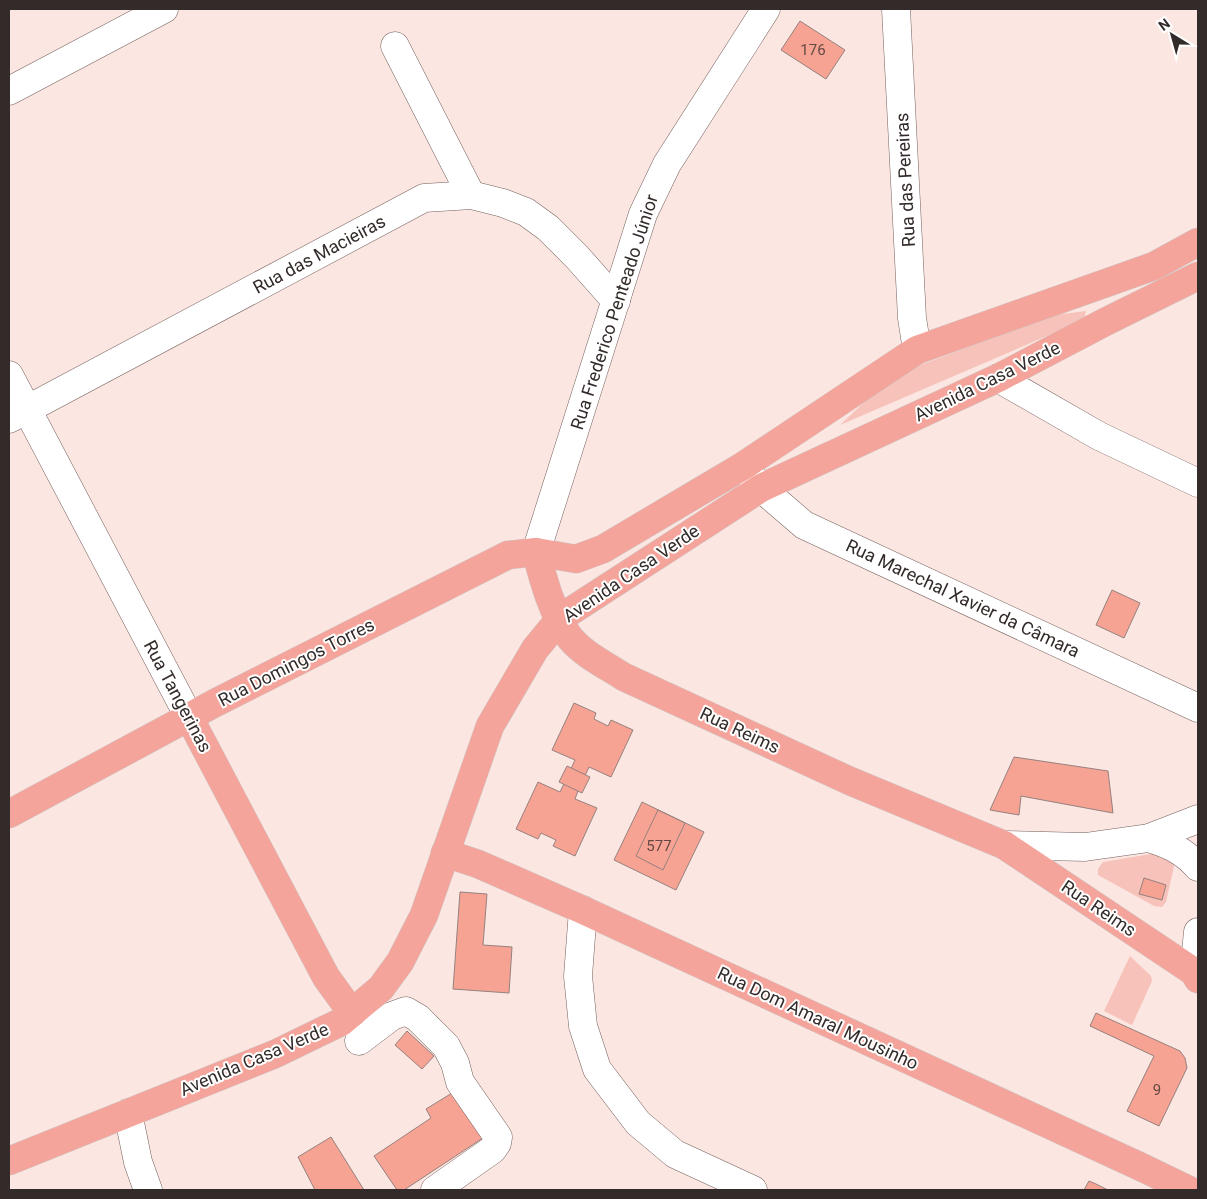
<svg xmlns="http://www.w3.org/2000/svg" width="1207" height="1199" font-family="Roboto,sans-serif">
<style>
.green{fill:#f6c2b9}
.building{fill:#f7a394;stroke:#95817e}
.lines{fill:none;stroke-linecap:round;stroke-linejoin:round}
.minor-casing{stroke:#74615e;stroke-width:29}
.major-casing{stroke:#cecccc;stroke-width:29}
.minor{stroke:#fff;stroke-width:28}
.major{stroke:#f4a49a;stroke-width:28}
.labels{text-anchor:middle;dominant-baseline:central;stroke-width:4;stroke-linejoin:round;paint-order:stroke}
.number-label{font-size:15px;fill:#644944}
.street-label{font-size:18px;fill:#332b29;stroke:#fff}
</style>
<rect width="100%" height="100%" fill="#fce6e2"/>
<g class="green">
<path d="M1086,311L1084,320L840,425L893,375L1054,315Z"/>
<path d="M1163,852L1175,862L1166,902L1162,907L1154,906L1098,875V869L1103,862Z"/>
<path d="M1130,956L1151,976L1152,981L1132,1025L1104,1011Z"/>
</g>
<g class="building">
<path d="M800,21L845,50L826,79L781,50Z"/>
<path d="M1112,590L1140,603L1124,638L1096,625Z"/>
<path d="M574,703L596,713L594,719L608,726L611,720L633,730L611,777L589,767L578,791L575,799L597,808L575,856L553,846L556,840L541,833L538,839L516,829L538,782L560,792L575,760L552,750Z"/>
<path d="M1014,757L1108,771L1113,813L1021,796L1019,815L990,810Z"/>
<path d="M567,766L590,777L582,793L559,782Z"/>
<path d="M642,802L704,832L676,890L614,860Z"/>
<path d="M658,810L685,823L663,870L636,856Z"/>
<path d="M1144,878L1166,885L1162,900L1139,894Z"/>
<path d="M460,892L487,894L483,945L512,947L509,993L453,989Z"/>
<path d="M1096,1013L1180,1051L1185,1058L1187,1068L1159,1126L1127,1111L1154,1056L1090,1026Z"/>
<path d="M407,1031L434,1056L422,1069L395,1045Z"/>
<path d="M457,1090L486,1136L404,1190H397L374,1156L431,1118L426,1109Z"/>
<path d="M331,1137L364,1190H315L298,1157Z"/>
<path d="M1089,1181L1096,1184L1108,1190H1084Z"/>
</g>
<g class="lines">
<g class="minor-casing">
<g id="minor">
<path d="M896,9L912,318L917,350"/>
<path d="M395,46L471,195"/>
<path d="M9,91L164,9"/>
<path d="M9,375L189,717"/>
<path d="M998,378L1099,436L1198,483"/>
<path d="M9,419L424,198L471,195L503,203L526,212L548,228L577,257L616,301"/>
<path d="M747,471L761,488L804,525L1198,708"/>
<path d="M536,552L643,214L667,164L766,9"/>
<path d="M1149,838C1169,844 1184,851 1198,867"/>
<path d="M1004,845L1085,847L1149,838L1198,819"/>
<path d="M583,910L578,976L583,1026L597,1069L638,1123L675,1154L753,1190"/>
<path d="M1194,972L1198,932"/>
<path d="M359,1041L392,1016L406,1011L418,1018L446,1046L455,1063L460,1082L498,1137L497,1143L492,1150L435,1190"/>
<path d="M128,1113L138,1162L148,1190"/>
</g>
</g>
<g class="major-casing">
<g id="major">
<path d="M536,552C543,579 553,616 570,638C583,654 607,666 624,677L850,781L1004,845L1194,972L1198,979"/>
<path d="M189,717L326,977L352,1013"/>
<path d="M9,814L215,703L508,555L536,552L576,559L603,549L743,466L917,350L1154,266L1198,242"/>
<path d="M445,853L478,864L583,910L1139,1166L1189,1190"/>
<path d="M9,1161L275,1054L341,1022L381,988L400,962L424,915L490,726L535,649L559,620L568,613L761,488L998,378L1107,321L1198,276"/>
</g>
</g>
<use href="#minor" class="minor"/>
<use href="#major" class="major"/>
</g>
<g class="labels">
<g class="number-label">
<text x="813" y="50">176</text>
<text x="659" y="846">577</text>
<text x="1157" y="1090">9</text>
</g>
<g class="street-label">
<text transform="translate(905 180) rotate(-93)">Rua das Pereiras</text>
<text transform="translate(319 254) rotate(-28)">Rua das Macieiras</text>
<text transform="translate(614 312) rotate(-72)">Rua Frederico Penteado Júnior</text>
<text transform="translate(987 381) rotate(-26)">Avenida Casa Verde</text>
<text transform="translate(631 573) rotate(-34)">Avenida Casa Verde</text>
<text transform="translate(963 598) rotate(25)">Rua Marechal Xavier da Câmara</text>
<text transform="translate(296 662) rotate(-27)">Rua Domingos Torres</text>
<text transform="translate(178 696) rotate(62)">Rua Tangerinas</text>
<text transform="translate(740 730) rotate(25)">Rua Reims</text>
<text transform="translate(1099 908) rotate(34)">Rua Reims</text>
<text transform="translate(818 1018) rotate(25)">Rua Dom Amaral Mousinho</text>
<text transform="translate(254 1059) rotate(-23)">Avenida Casa Verde</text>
</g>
</g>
<rect width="1207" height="1199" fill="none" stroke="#332b29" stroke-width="20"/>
<g transform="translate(1172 35) rotate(323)" stroke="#ffffff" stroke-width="4" paint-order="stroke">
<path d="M0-4L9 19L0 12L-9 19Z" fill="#332b29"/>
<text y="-8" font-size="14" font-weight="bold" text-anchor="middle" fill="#332b29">N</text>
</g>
</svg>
